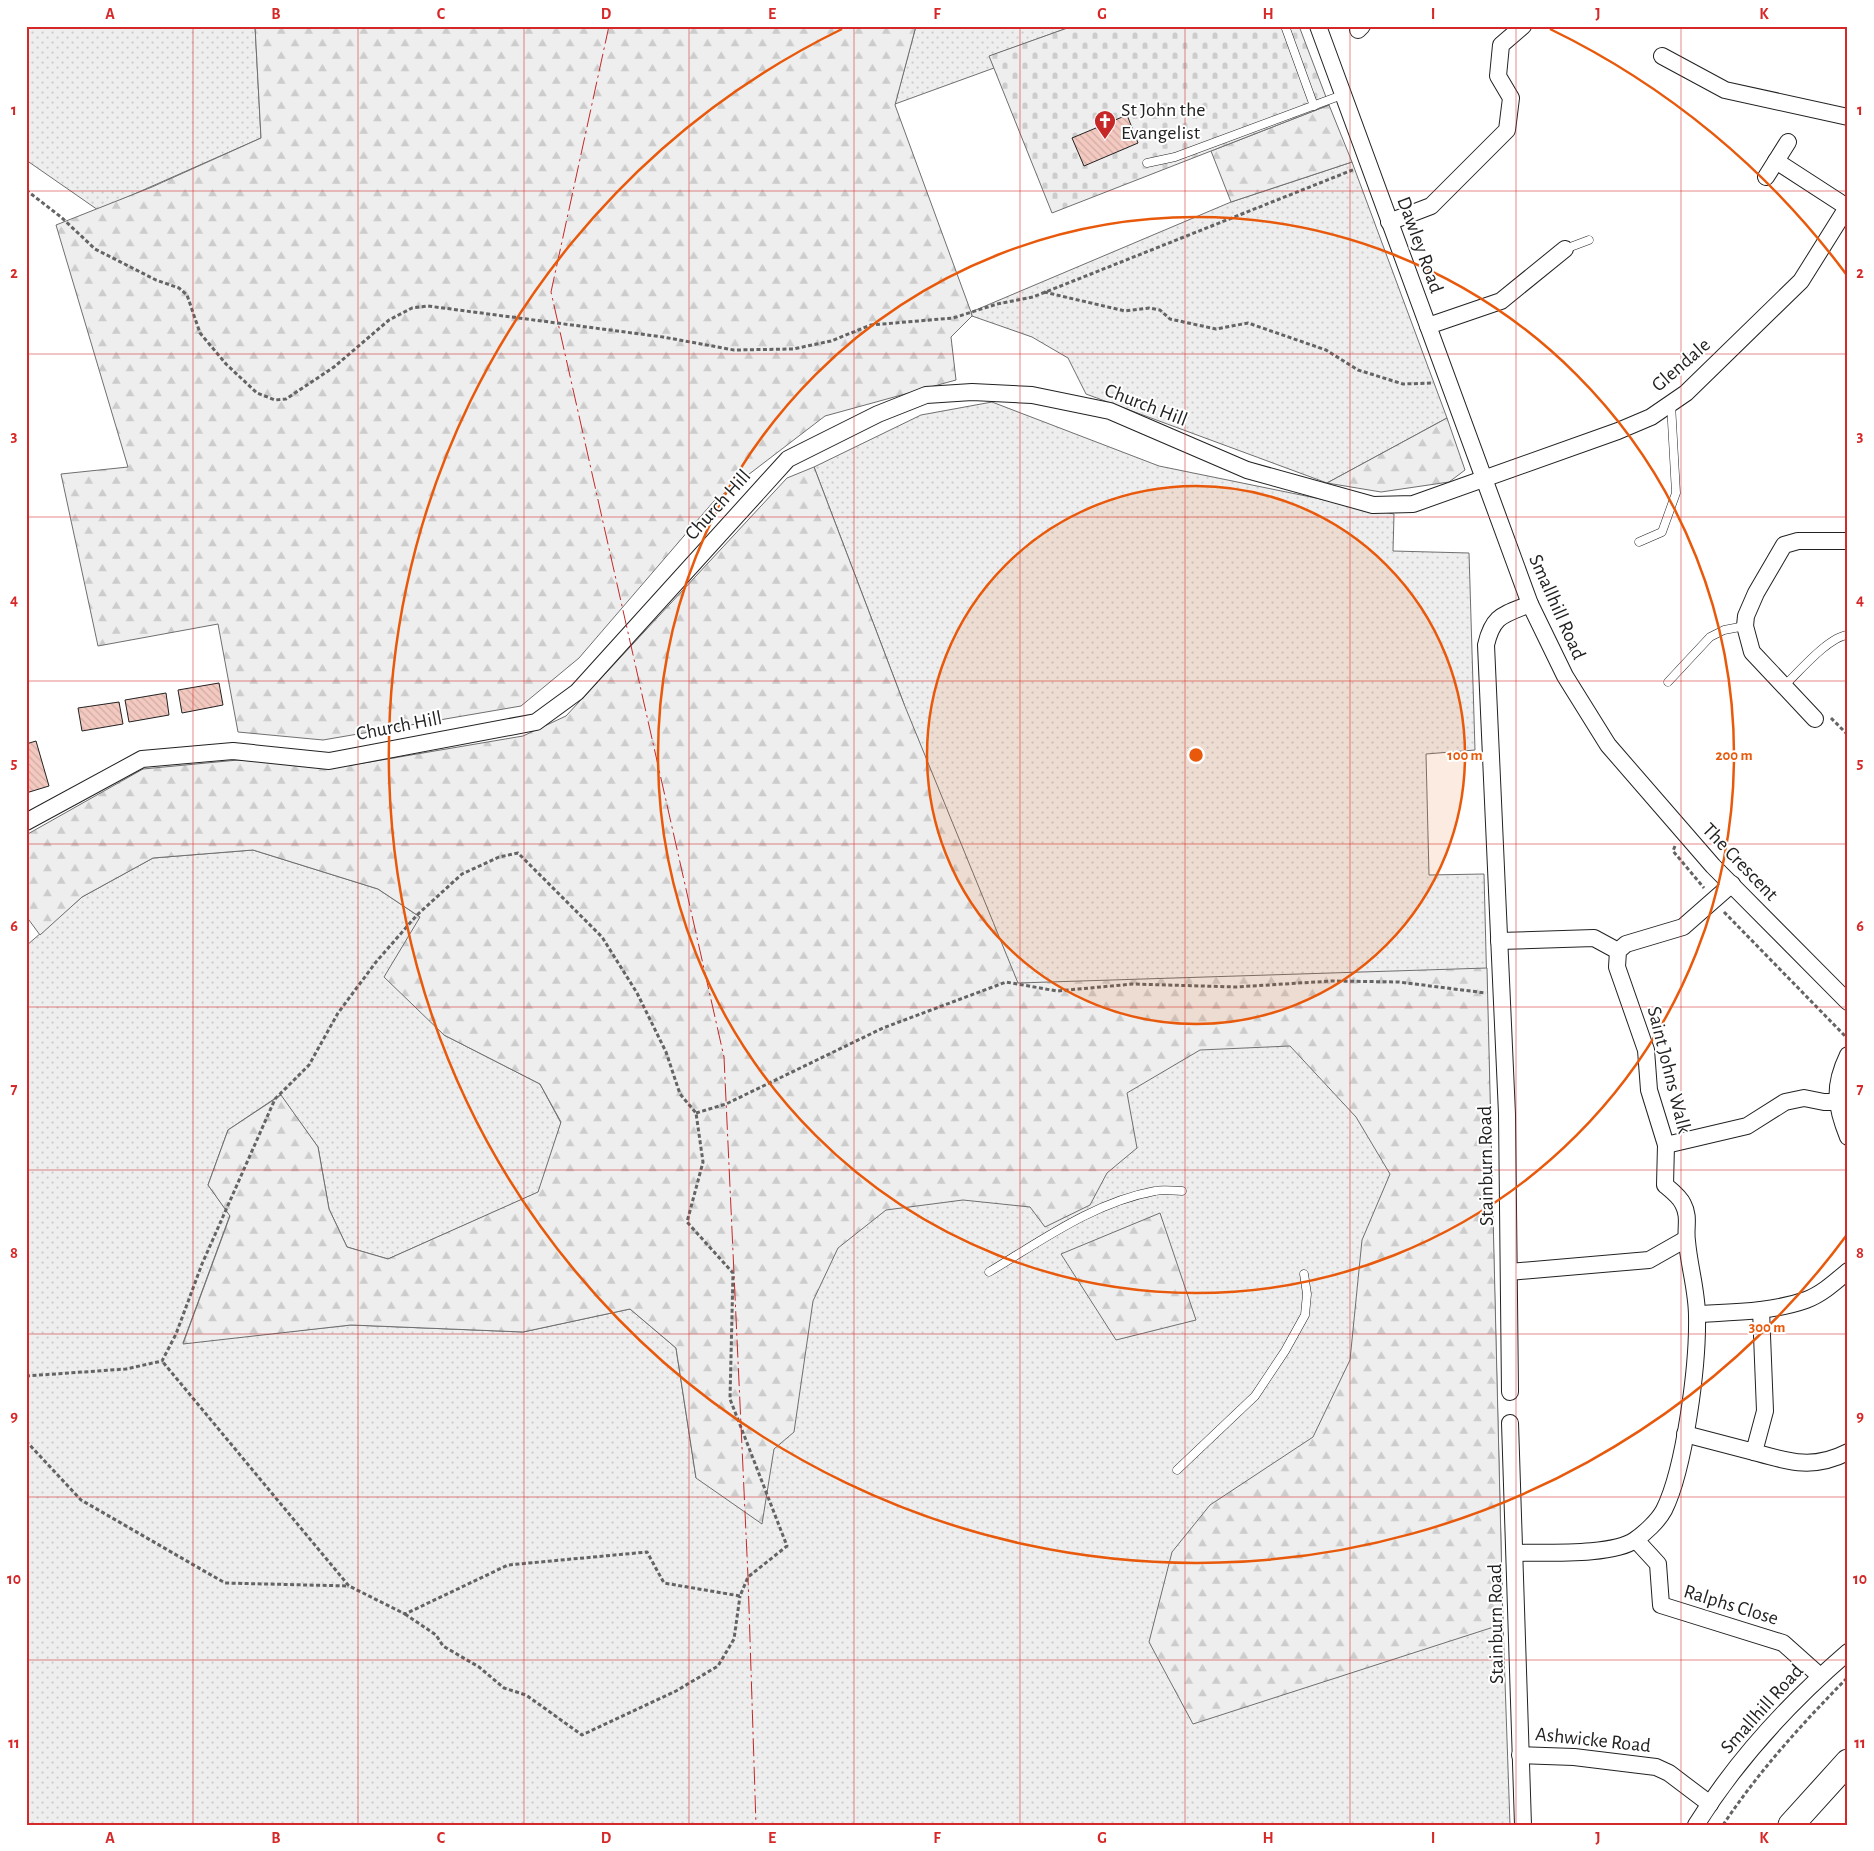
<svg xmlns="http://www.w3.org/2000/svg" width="1874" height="1851" font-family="'Alegreya Sans',sans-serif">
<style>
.grass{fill:url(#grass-dots);stroke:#6f6f6f}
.forest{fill:url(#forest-firs);stroke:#6f6f6f}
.cemetery{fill:url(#cemetery-stones);stroke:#6f6f6f}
.building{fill:url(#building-back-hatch);stroke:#222}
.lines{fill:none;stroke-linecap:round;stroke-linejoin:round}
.service-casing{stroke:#222;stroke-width:9}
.minor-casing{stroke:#222;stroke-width:18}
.primary-casing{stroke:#222;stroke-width:27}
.path{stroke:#646464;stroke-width:3;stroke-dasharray:4 2.5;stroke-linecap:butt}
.service{stroke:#fff;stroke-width:8}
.minor{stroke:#fff;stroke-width:16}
.primary{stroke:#fff;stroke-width:25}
.power{stroke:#c62828;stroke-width:1;stroke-dasharray:18 4 2.5 4;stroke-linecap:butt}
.grid{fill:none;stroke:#d62828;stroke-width:1;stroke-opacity:0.55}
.ring{fill:none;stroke:#e8590c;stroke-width:2.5}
.labels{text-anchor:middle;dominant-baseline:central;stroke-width:4;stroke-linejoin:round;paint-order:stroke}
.poi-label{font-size:20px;fill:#222;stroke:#fff;text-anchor:start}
.street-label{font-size:20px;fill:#222;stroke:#fff}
.centre{fill:#e8590c;stroke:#fff;stroke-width:2.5}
.ring-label{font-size:15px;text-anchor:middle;font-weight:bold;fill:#e8590c;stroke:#fff;stroke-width:4;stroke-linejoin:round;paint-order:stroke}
.neatline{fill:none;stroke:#d62828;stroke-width:2}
.grid-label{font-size:16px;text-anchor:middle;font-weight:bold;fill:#d62828}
</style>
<defs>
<pattern id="grass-dots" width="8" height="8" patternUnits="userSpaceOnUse" patternTransform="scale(1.25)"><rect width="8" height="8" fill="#eee"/><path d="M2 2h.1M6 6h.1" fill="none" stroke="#ccc" stroke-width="1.8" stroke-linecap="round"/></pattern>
<pattern id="forest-firs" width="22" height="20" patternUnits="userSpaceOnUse" patternTransform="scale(1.25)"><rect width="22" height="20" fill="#eee"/><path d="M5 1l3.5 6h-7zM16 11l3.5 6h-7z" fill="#ccc"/></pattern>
<pattern id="cemetery-stones" width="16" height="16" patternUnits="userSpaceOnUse" patternTransform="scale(1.25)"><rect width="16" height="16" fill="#eee"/><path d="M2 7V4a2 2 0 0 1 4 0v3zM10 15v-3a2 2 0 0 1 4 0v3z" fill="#ccc"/></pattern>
<pattern id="building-back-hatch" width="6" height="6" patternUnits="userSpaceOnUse" patternTransform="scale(1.25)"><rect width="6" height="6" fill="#f3c9c0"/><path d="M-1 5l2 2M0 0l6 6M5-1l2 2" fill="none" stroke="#d0aca5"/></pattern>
</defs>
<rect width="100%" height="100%" fill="#fff"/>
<g class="grass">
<path d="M26,26H255L261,138L98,210L26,160Z"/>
<path d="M916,26H1073L990,56L994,68L895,104Z"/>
<path d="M1352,162L1447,418L1327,483L1086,394L1068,358L1032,337L972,316L971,312L1231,202Z"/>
<path d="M992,402L1159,466L1394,514L1393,551L1469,553L1475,750L1426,754L1429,875L1484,874L1503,1624L1510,1825H26V946L82,897L153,858L253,850L378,889L420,917L444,1035L540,1084L561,1123L539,1192L388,1259L347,1247L329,1209L318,1147L280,1095L228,1130L208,1185L230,1215L183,1343L351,1325L523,1332L630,1309L676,1348L696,1478L774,1449L904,704L814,467L921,415Z"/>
</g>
<g class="forest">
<path d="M255,26H916L895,105L971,312L972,316L951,337L956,380L825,416L714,501L579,658L521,706L323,740L238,732L218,624L98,646L61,474L128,467L56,225L152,187L261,138Z"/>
<path d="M1329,105L1352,162L1231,202L1211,151Z"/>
<path d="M1447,418L1465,470L1449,482L1381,492L1327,483Z"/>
<path d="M814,467L904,704L1018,983L1487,968L1503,1624L1193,1724L1149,1642L1172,1552L1210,1505L1313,1437L1350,1360L1362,1240L1390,1174L1356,1117L1290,1046L1200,1050L1127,1093L1137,1148L1107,1173L1090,1205L1045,1227L1030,1207L963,1200L886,1210L838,1248L813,1301L794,1432L774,1449L762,1524L696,1478L676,1348L630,1309L523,1332L351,1325L183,1344L230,1216L208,1185L228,1130L281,1095L318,1147L329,1209L347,1247L388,1259L538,1192L561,1122L540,1084L444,1035L384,977L420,917L378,889L253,850L153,858L82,897L40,935L26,916V835L143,769L238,760L352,765L523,736L566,716L787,478Z"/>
<path d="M1160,1213L1196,1320L1116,1340L1061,1254Z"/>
</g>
<path class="cemetery" d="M1073,26H1299L1329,105L1052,213L989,56Z"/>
<g class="building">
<path d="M1127,115L1138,143L1084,166L1072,138Z"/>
<path d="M219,683L223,705L182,713L178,690Z"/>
<path d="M166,693L169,715L129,722L125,700Z"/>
<path d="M119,702L123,724L82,731L78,708Z"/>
<path d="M36,741L49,786L26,793V744Z"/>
</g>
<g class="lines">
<g class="service-casing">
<g id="service">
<path d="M1285,26L1314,106"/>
<path d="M1147,163L1175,157L1342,95"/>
<path d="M1565,249L1589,240"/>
<path d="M1639,542L1662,532L1676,493L1671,404"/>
<path d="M1668,682L1710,637L1724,630L1745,626"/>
<path d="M1784,686C1798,673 1829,636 1848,635"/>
<path d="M989,1272C1041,1241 1094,1202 1155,1191C1163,1189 1173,1191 1182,1191"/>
<path d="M1177,1470L1255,1396L1285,1351L1305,1315L1307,1294L1304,1274"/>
</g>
</g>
<g class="minor-casing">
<g id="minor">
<path d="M1318,26L1530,604L1565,676L1608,745L1713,866L1848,1002"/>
<path d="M1358,30L1362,26"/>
<path d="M1662,56L1725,90L1848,117"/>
<path d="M1776,161L1847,207"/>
<path d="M1766,177L1788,142"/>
<path d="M1389,222L1431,206L1507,130L1511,98L1498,76L1501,45L1523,26"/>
<path d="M1428,326L1501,301L1565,249"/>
<path d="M1815,719L1752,652L1745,626L1746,616L1756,593L1784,545L1798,541H1848"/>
<path d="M26,822L142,759L233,751L329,761L536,722L577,692L788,459L878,414L926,395L972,392L1032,395L1110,411L1247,470L1373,505L1413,504L1618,431L1651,417L1686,393L1801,281L1848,206"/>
<path d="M1499,941L1594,938L1618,951"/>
<path d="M1848,1055C1833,1086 1835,1105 1848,1137"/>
<path d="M1666,1145L1747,1126L1785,1102L1804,1098L1824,1102H1836"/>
<path d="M1509,1272L1649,1260L1686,1239"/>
<path d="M1698,1314C1733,1312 1772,1312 1806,1300C1822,1294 1835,1282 1848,1271"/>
<path d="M1510,1392L1507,1114L1486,645C1493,615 1503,615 1530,604"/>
<path d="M1510,1423L1523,1825"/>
<path d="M1685,1434L1754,1452L1765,1411L1761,1310"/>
<path d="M1754,1452C1789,1462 1813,1470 1848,1452"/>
<path d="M1636,1540L1658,1564L1661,1605L1783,1643L1820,1676"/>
<path d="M1515,1553C1545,1552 1612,1556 1635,1540C1645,1533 1658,1521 1664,1510C1685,1468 1698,1364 1697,1316C1697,1291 1689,1266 1687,1241C1685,1228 1690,1217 1683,1204C1680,1197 1671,1190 1665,1185L1666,1145L1649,1090L1646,1050L1617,967L1618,951L1626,944L1683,927L1732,884"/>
<path d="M1520,1755L1574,1757L1656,1767L1669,1773L1710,1804"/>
<path d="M1696,1825C1737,1759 1789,1703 1848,1652"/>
</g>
</g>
<g class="primary-casing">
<path id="primary" d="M1791,1825L1848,1762"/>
</g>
<g class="path">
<path d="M26,190L61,217L95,249L156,280L179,288L187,295L200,333L226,364L257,393L275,400L286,399L334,367L389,320L412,308L428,306L663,337L734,350L793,349L831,341L871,325L953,318L997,304L1033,297L1355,169"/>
<path d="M1044,292L1125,311L1149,308L1160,310L1170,319L1216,329L1248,323L1326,350L1358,370L1403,384L1433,383"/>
<path d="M1831,718L1848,735"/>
<path d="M1675,846L1673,851L1704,888"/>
<path d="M1724,912L1847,1038"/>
<path d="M696,1113L726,1104L883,1028L1006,982L1057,991L1133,984L1236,987L1332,981L1399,982L1486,993"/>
<path d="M26,1376L126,1369L162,1361L176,1334L202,1264L275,1099L309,1065L338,1013L376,962L417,915L462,874L499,857L518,853L602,937L637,993L666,1052L680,1094L696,1113L703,1162L687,1222L733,1273L730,1399L787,1546L748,1577L740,1596L664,1583L647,1552L508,1565L405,1614L349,1586L162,1361"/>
<path d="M26,1441L81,1500L225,1583L349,1586"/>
<path d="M405,1614L436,1635L443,1646L479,1667L504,1688L526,1695L582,1735L676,1691L718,1666L734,1639L740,1596"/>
<path d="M1723,1825C1759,1771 1801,1725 1846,1679"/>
</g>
<use href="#service" class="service"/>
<use href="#minor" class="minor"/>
<use href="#primary" class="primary"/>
<path class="power" d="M609,26L551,292L724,1057L748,1577L756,1825"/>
</g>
<path class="grid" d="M193,26V1825M358,26V1825M524,26V1825M689,26V1825M854,26V1825M1020,26V1825M1185,26V1825M1350,26V1825M1516,26V1825M1681,26V1825M26,191H1848M26,354H1848M26,517H1848M26,681H1848M26,844H1848M26,1007H1848M26,1170H1848M26,1334H1848M26,1497H1848M26,1660H1848"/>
<circle cx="1196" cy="755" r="269" fill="#e8590c" fill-opacity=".12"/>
<g class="ring">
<circle cx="1196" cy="755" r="269"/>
<circle cx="1196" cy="755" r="538"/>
<path d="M1846 1236A808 808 0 1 1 842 29M1550 29A808 808 0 0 1 1846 274"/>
</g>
<defs>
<g id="church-pin" transform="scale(1.125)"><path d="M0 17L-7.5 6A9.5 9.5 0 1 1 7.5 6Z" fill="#c62828" stroke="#fff"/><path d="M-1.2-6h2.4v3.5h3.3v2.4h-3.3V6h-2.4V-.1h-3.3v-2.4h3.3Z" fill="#fff"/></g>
</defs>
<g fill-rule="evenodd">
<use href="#church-pin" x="1105" y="121"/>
</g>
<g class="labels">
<g class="poi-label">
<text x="1121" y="110">St John the<tspan x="1121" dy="23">Evangelist</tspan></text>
</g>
<g class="street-label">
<text transform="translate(1420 245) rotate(70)">Dawley Road</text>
<text transform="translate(1681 365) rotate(-41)">Glendale</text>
<text transform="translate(1146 405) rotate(21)">Church Hill</text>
<text transform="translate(718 505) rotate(-48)">Church Hill</text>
<text transform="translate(1557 607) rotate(66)">Smallhill Road</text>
<text transform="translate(399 726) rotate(-11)">Church Hill</text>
<text transform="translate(1740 862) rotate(46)">The Crescent</text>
<text transform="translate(1669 1070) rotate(76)">Saint Johns Walk</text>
<text transform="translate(1486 1166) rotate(-91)">Stainburn Road</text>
<text transform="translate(1731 1605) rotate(17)">Ralphs Close</text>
<text transform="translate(1496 1624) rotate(-91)">Stainburn Road</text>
<text transform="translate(1762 1709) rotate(-48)">Smallhill Road</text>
<text transform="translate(1593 1740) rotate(6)">Ashwicke Road</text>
</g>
</g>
<circle cx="1196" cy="755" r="8" class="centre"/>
<g class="ring-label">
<text x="1465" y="760">100 m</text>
<text x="1734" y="760">200 m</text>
<text x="1767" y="1332">300 m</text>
</g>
<rect width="1874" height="1851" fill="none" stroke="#ffffff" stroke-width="55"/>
<rect x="28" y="28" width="1818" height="1796" class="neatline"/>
<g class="grid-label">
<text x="110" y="19">A</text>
<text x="276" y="19">B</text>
<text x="441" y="19">C</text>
<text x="606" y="19">D</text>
<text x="772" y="19">E</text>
<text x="937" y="19">F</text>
<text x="1102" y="19">G</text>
<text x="1268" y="19">H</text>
<text x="1433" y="19">I</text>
<text x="1598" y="19">J</text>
<text x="1764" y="19">K</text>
<text x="14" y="115">1</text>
<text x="1860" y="115">1</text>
<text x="14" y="278">2</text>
<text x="1860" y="278">2</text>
<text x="14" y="441">3</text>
<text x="1860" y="441">3</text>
<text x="14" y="605">4</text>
<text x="1860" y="605">4</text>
<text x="14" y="768">5</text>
<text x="1860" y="768">5</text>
<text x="14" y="931">6</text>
<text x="1860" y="931">6</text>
<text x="14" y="1094">7</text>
<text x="1860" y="1094">7</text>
<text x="14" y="1258">8</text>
<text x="1860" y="1258">8</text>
<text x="14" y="1421">9</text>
<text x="1860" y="1421">9</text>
<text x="14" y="1584">10</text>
<text x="1860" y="1584">10</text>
<text x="14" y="1748">11</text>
<text x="1860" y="1748">11</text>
<text x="110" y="1843">A</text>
<text x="276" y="1843">B</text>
<text x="441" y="1843">C</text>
<text x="606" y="1843">D</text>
<text x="772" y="1843">E</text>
<text x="937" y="1843">F</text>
<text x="1102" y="1843">G</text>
<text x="1268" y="1843">H</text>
<text x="1433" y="1843">I</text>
<text x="1598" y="1843">J</text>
<text x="1764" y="1843">K</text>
</g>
</svg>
